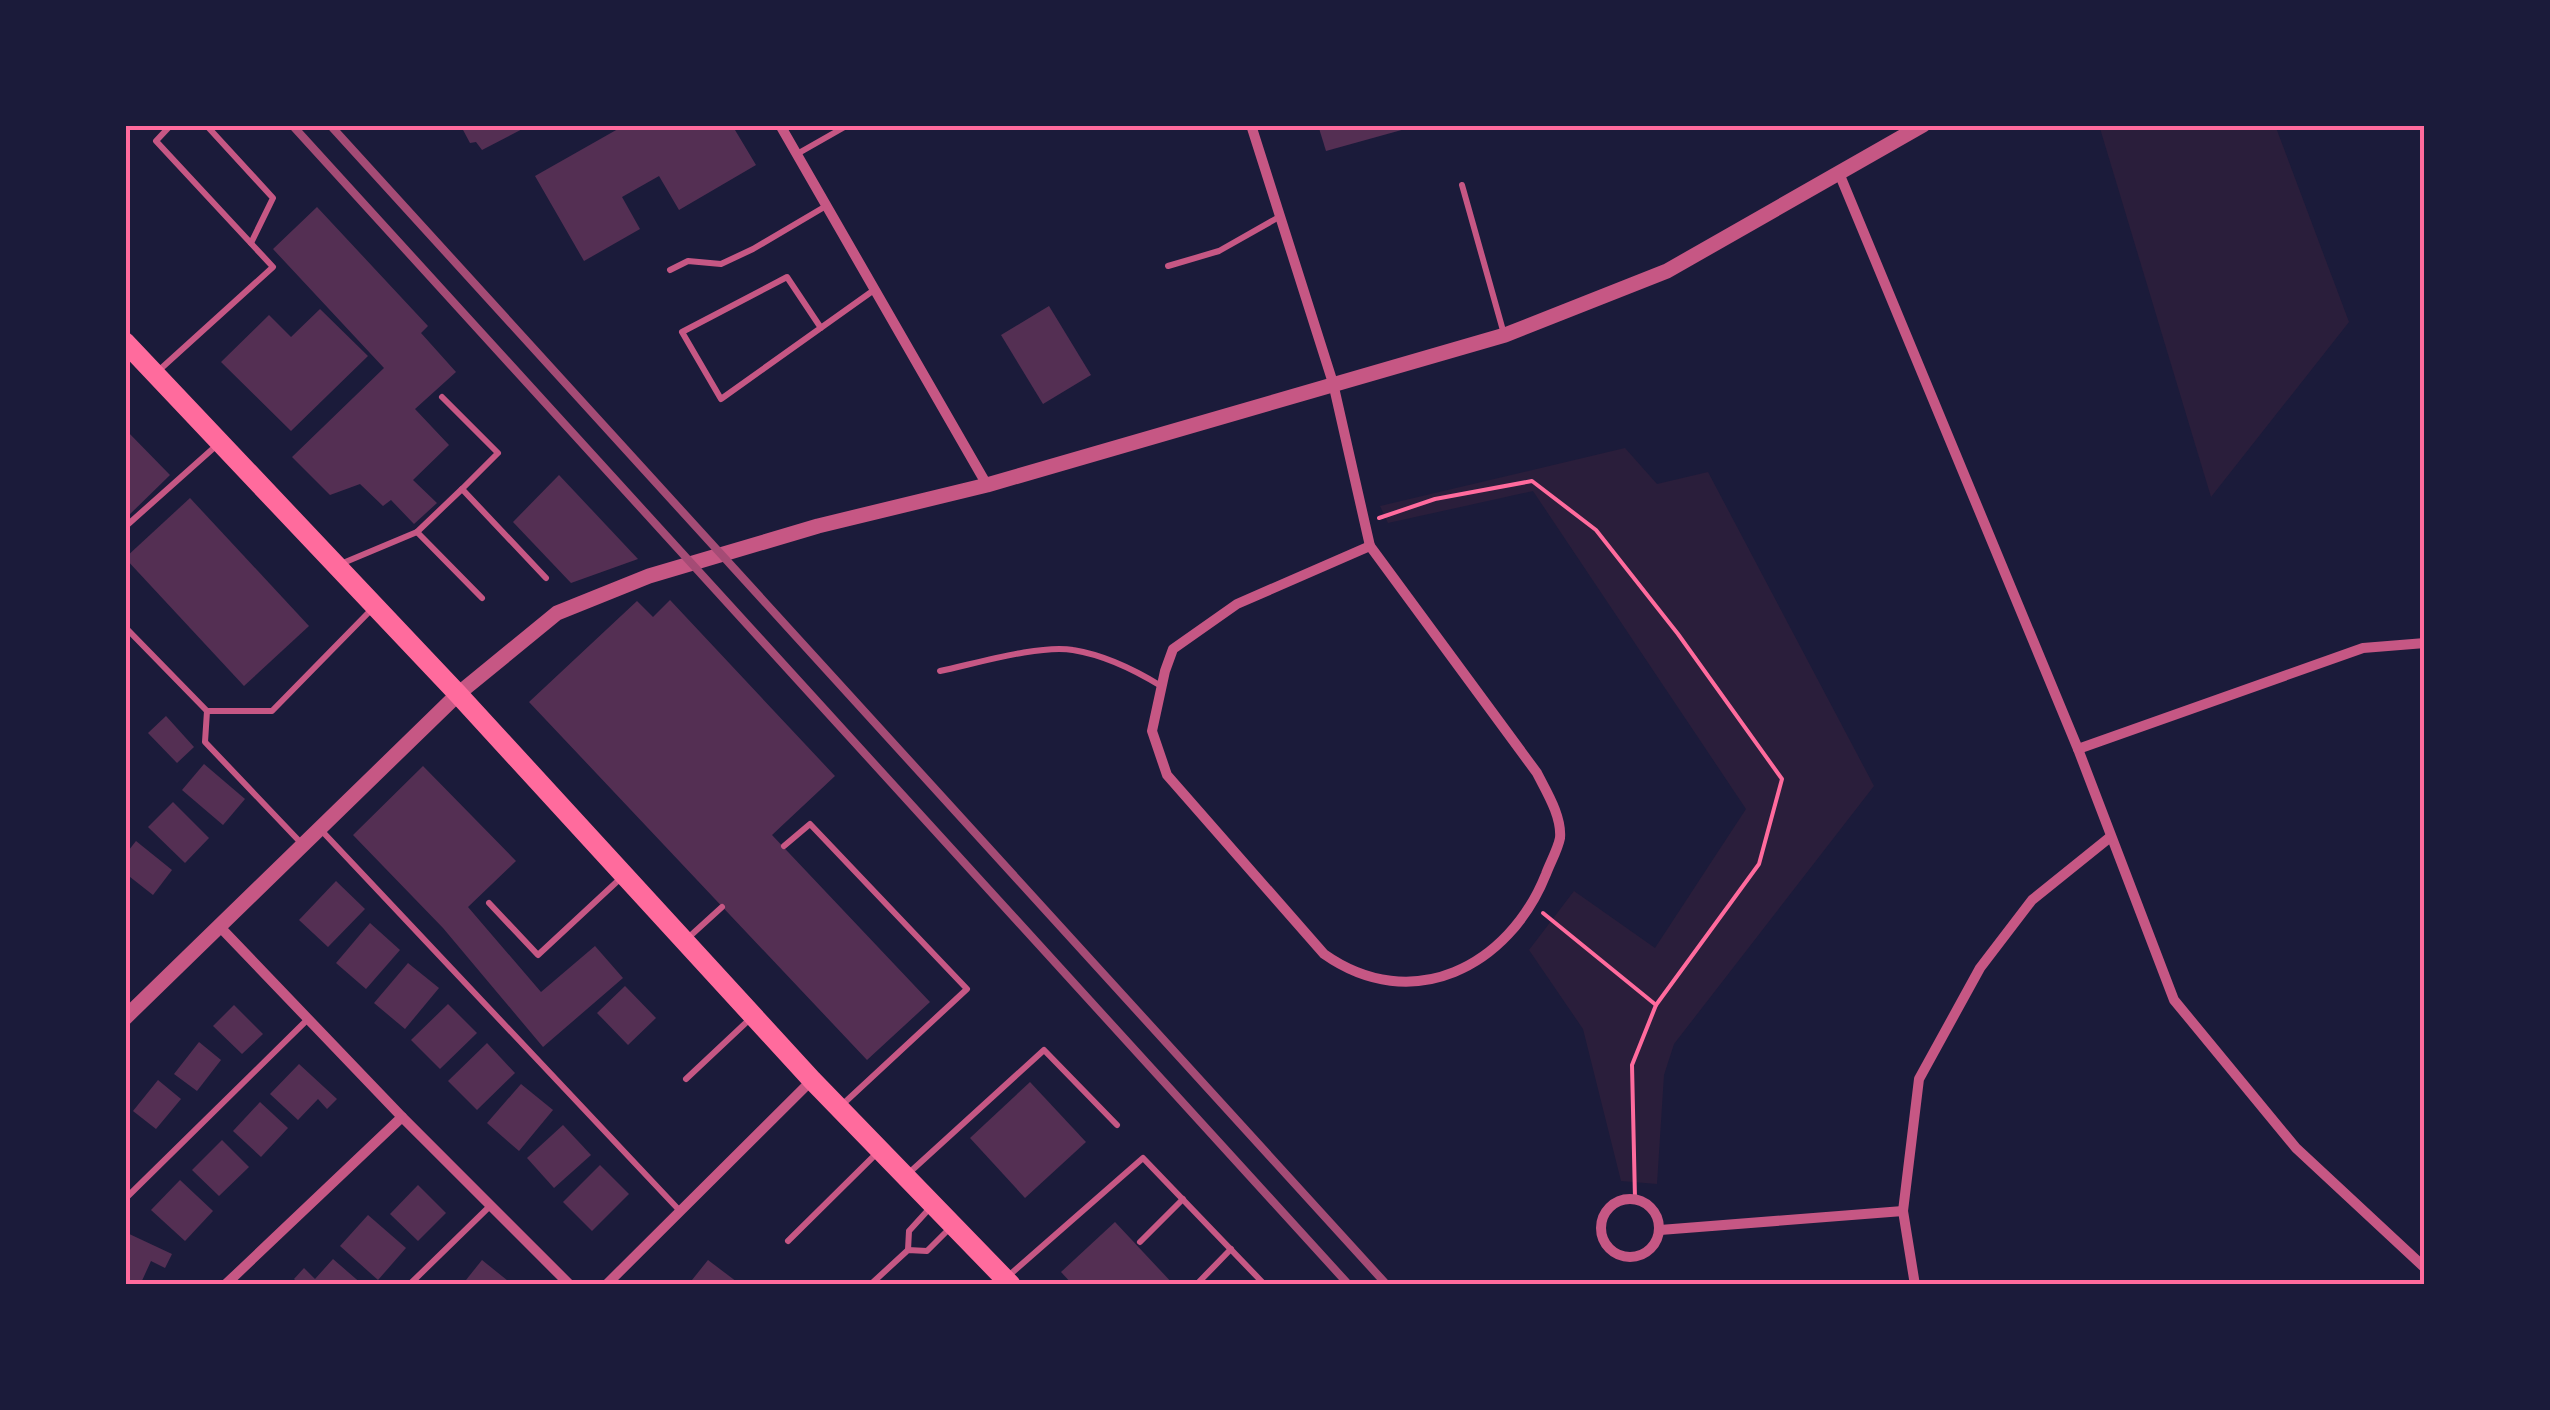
<svg xmlns="http://www.w3.org/2000/svg" width="2550" height="1410" font-family="'Noto Serif',serif">
<style>
.green{fill:#2a1e3b}
.building{fill:#542f53}
.lines{fill:none;stroke-linecap:round;stroke-linejoin:round}
.path{stroke:#ff6b9d;stroke-width:4}
.service{stroke:#c65784;stroke-width:6}
.minor{stroke:#c65784;stroke-width:10}
.tertiary{stroke:#c65784;stroke-width:15}
.trunk{stroke:#ff6b9d;stroke-width:20}
.rail{stroke:#a44b75;stroke-width:8}
.neatline{fill:none;stroke:#ff6b9d;stroke-width:4}
</style>
<rect width="100%" height="100%" fill="#1b1b3a"/>
<g class="green">
<path d="M2099,125H2275L2349,322L2211,497Z"/>
<path d="M1625,448L1657,484L1708,472L1874,786L1674,1044L1664,1075L1657,1184L1621,1181L1583,1029L1529,950L1574,891L1655,948L1746,809L1533,491L1388,523L1380,506Z"/>
</g>
<g class="building">
<path d="M457,125H530L482,150L476,142L470,143L462,128L458,129Z"/>
<path d="M625,125H732L756,165L679,210L659,176L622,197L640,229L584,261L535,176Z"/>
<path d="M1318,125H1415L1416,126L1326,151Z"/>
<path d="M317,207L428,326L421,333L456,372L415,409L449,445L413,480L437,503L414,524L391,500L383,506L360,484L330,495L292,457L384,368L273,249Z"/>
<path d="M1049,306L1091,375L1043,404L1001,335Z"/>
<path d="M320,309L368,356L291,431L221,362L269,315L291,337Z"/>
<path d="M125,429L170,475L125,519Z"/>
<path d="M559,475L638,559L571,583L513,522Z"/>
<path d="M190,498L309,626L244,686L125,558Z"/>
<path d="M670,600L835,776L772,835L930,1002L867,1060L529,702L637,601L653,617Z"/>
<path d="M166,716L194,747L177,763L148,733Z"/>
<path d="M204,764L245,799L223,825L182,790Z"/>
<path d="M423,766L516,861L468,907L541,992L595,946L623,978L543,1047L443,928L353,835Z"/>
<path d="M173,802L209,838L185,863L148,827Z"/>
<path d="M136,841L172,870L153,895L125,873V855Z"/>
<path d="M336,881L365,909L328,947L299,920Z"/>
<path d="M370,923L400,950L366,989L336,963Z"/>
<path d="M408,963L439,988L405,1029L374,1003Z"/>
<path d="M625,986L656,1018L628,1045L597,1013Z"/>
<path d="M448,1004L477,1033L440,1069L411,1040Z"/>
<path d="M234,1005L263,1034L242,1054L213,1026Z"/>
<path d="M199,1042L221,1060L197,1091L174,1074Z"/>
<path d="M487,1043L515,1073L477,1110L448,1081Z"/>
<path d="M299,1064L337,1099L327,1109L318,1099L298,1120L270,1094Z"/>
<path d="M158,1080L181,1099L156,1129L133,1111Z"/>
<path d="M1030,1082L1086,1142L1025,1198L970,1138Z"/>
<path d="M521,1084L553,1110L519,1151L487,1123Z"/>
<path d="M260,1102L288,1128L261,1157L233,1131Z"/>
<path d="M563,1125L591,1155L554,1188L527,1158Z"/>
<path d="M222,1140L249,1167L219,1196L192,1170Z"/>
<path d="M600,1165L629,1194L592,1231L563,1202Z"/>
<path d="M180,1180L213,1211L185,1241L151,1210Z"/>
<path d="M418,1185L446,1213L418,1241L390,1214Z"/>
<path d="M368,1215L406,1248L378,1280L340,1246Z"/>
<path d="M1115,1222L1174,1285H1073L1061,1272Z"/>
<path d="M125,1232L172,1254L165,1268L151,1261L140,1285L125,1278Z"/>
<path d="M333,1259L363,1285H300L294,1279L304,1268L315,1279Z"/>
<path d="M482,1260L513,1285H462Z"/>
<path d="M708,1260L741,1285H688Z"/>
</g>
<g class="lines">
<g class="path">
<path d="M1379,518L1435,499L1532,481L1596,530L1678,634L1782,779L1759,864L1656,1005L1632,1065L1635,1199"/>
<path d="M1543,913L1656,1005"/>
</g>
<g class="service">
<path d="M206,125L273,198L251,243"/>
<path d="M797,154L848,125"/>
<path d="M1462,185L1504,334"/>
<path d="M1168,266L1219,251L1279,217"/>
<path d="M670,270L688,261L721,264L753,249L826,206"/>
<path d="M821,328L787,277L682,332L721,399L874,290"/>
<path d="M156,373L273,267L156,141L171,125"/>
<path d="M442,397L498,453L462,489"/>
<path d="M125,527L217,445"/>
<path d="M417,532L462,489L546,578"/>
<path d="M343,563L417,532L482,598"/>
<path d="M125,627L207,711H272L371,610"/>
<path d="M940,671C974,664 1041,644 1073,650C1104,655 1135,670 1161,686"/>
<path d="M207,711L205,742L303,845"/>
<path d="M321,830L680,1211"/>
<path d="M784,846L810,824L967,989L843,1104"/>
<path d="M489,903L538,955L623,876"/>
<path d="M689,937L722,907"/>
<path d="M686,1079L752,1017"/>
<path d="M910,1172L1044,1050L1117,1125"/>
<path d="M125,1199L308,1019"/>
<path d="M788,1241L879,1151"/>
<path d="M1140,1242L1183,1199"/>
<path d="M908,1250L909,1231L929,1209"/>
<path d="M1006,1278L1143,1158L1265,1285"/>
<path d="M409,1285L490,1206"/>
<path d="M870,1285L908,1250L927,1251L950,1228"/>
<path d="M1196,1285L1231,1249"/>
</g>
<g class="minor">
<path d="M780,125L987,485"/>
<path d="M1251,125L1333,383L1370,546"/>
<path d="M1839,173L2078,749L2174,1000L2296,1148L2425,1268"/>
<path d="M1370,546L1537,773C1546,791 1562,816 1560,838C1558,849 1550,863 1546,874C1509,967 1412,1016 1324,954L1167,775L1152,731L1165,671L1173,649L1237,604Z"/>
<path d="M2078,749L2363,648L2425,643"/>
<path d="M220,927L402,1117L570,1285"/>
<circle cx="1630" cy="1228" r="29"/>
<path d="M1660,1230L1903,1211"/>
<path d="M225,1285L402,1117"/>
<path d="M606,1285L812,1080"/>
<path d="M1915,1285L1903,1211L1919,1079L1980,968L2032,900L2109,838"/>
</g>
<path class="tertiary" d="M125,1018L458,694L557,613L649,576L818,526L987,485L1505,335L1667,271L1923,125"/>
<path class="trunk" d="M125,342L458,694L812,1080L1011,1285"/>
<g class="rail">
<path d="M292,125L1349,1285"/>
<path d="M330,125L1387,1285"/>
</g>
</g>
<rect width="2550" height="1410" fill="none" stroke="#1b1b3a" stroke-width="255"/>
<rect x="128" y="128" width="2294" height="1154" class="neatline"/>
</svg>
